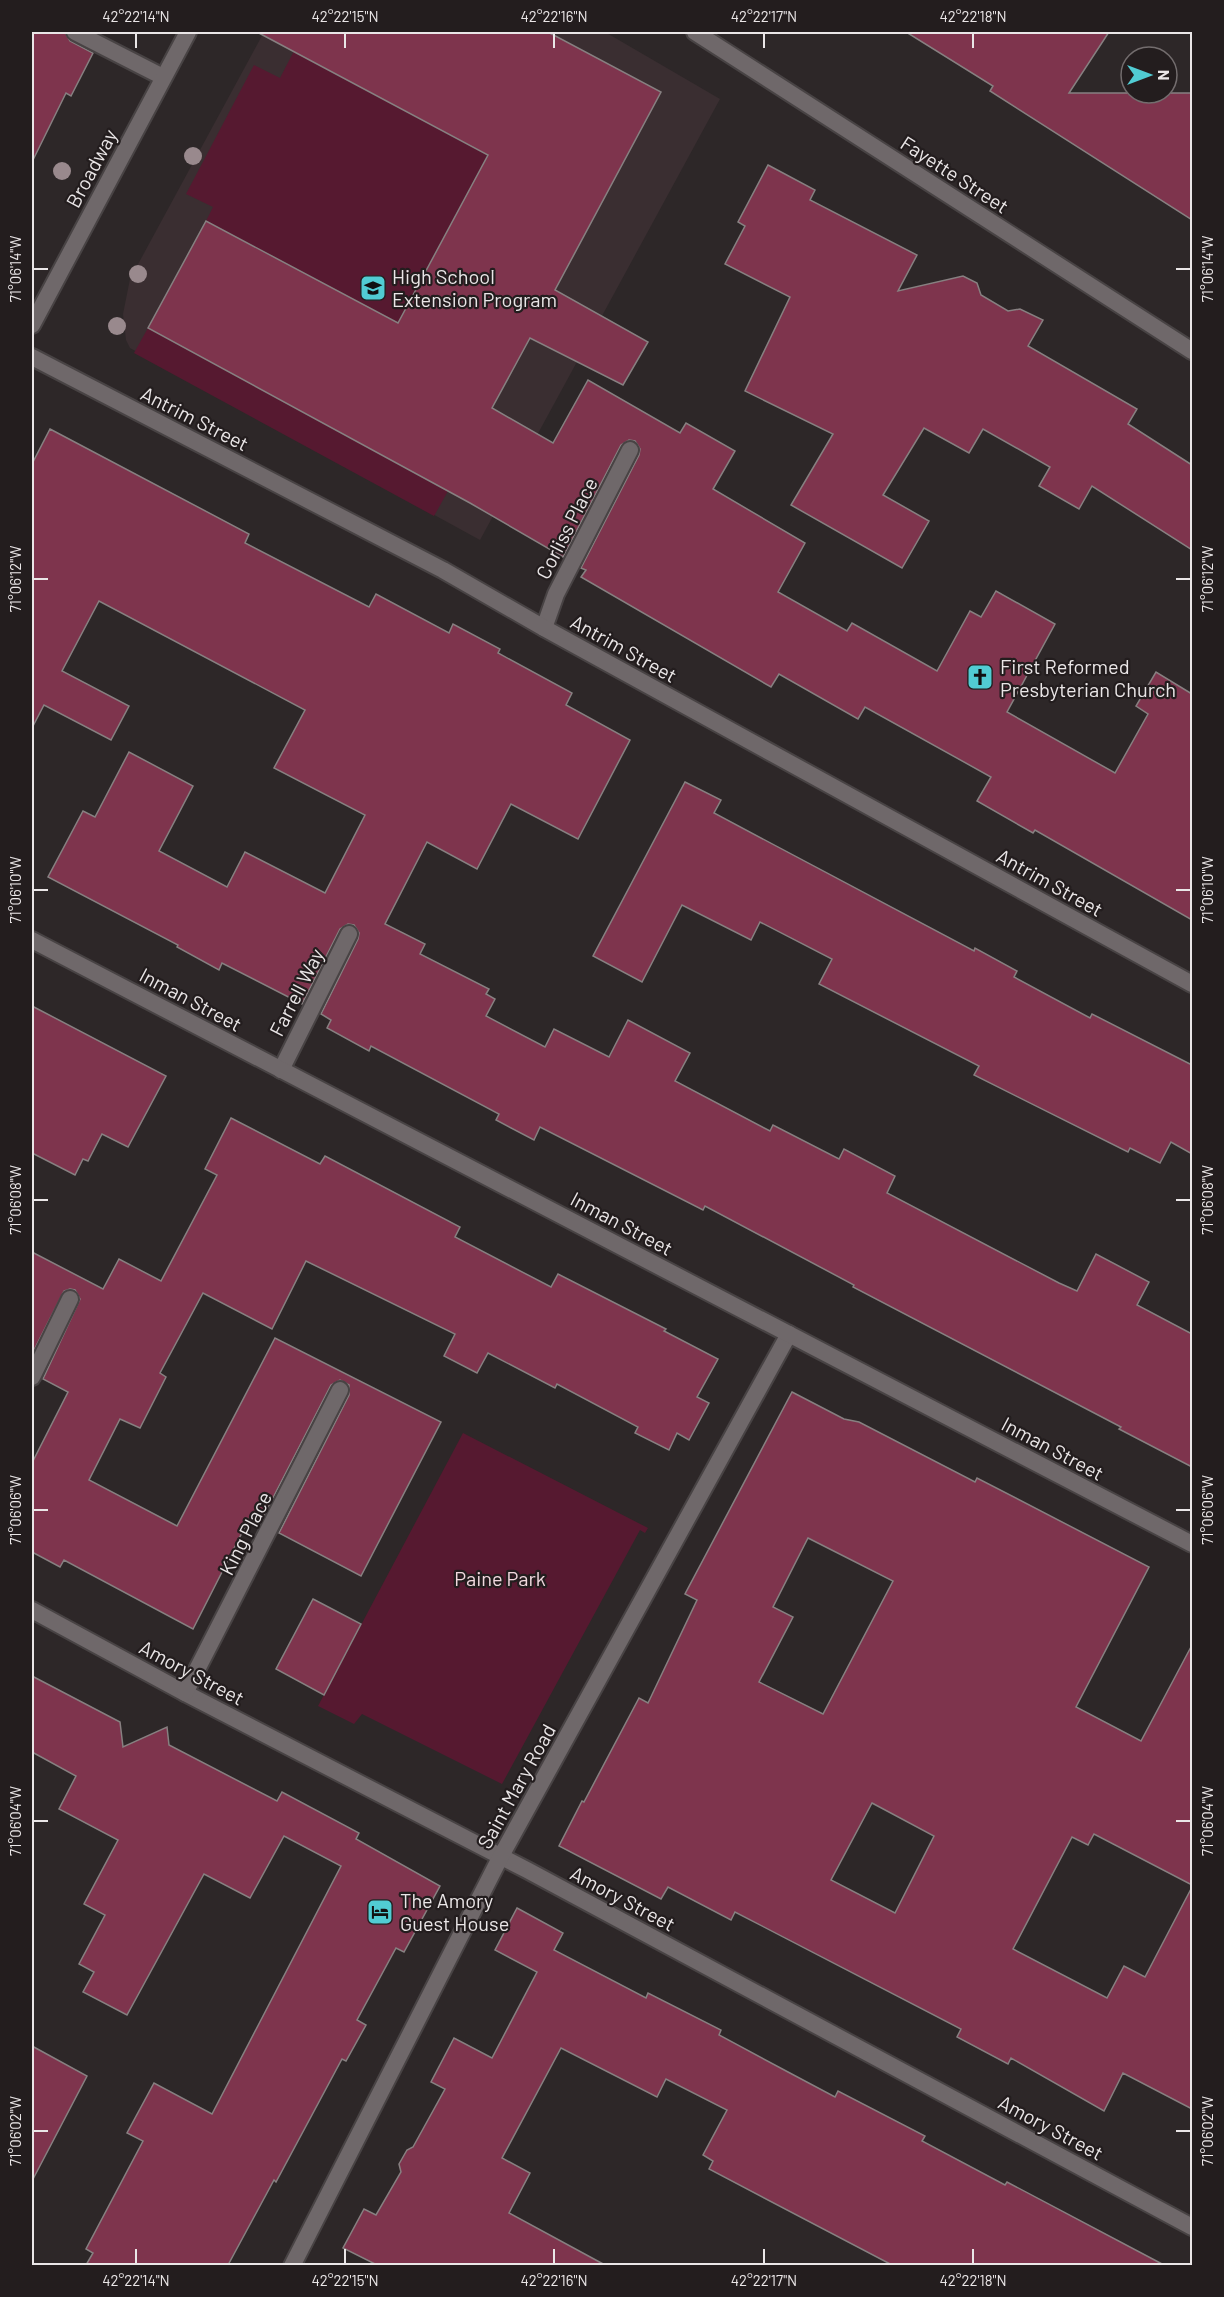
<svg xmlns="http://www.w3.org/2000/svg" width="1224" height="2297" font-family="Barlow,sans-serif">
<style>
.built{fill:#3a2e31}
.green{fill:#561930}
.building{fill:#7e344d;stroke:#878081;stroke-width:1.5;fill-rule:evenodd}
.lines{fill:none;stroke-linecap:round;stroke-linejoin:round}
.pedestrian-casing{stroke:#484344;stroke-width:20}
.minor-casing{stroke:#484344;stroke-width:20}
.secondary-casing{stroke:#484344;stroke-width:20}
.pedestrian{stroke:#6f686a;stroke-width:16}
.minor{stroke:#6f686a;stroke-width:16}
.secondary{stroke:#6f686a;stroke-width:16}
.tree{fill:#99898d}
.ticks{fill:none;stroke:#eae6e7;stroke-width:2}
.labels{text-anchor:middle;dominant-baseline:central;stroke-width:4.5;stroke-linejoin:round;paint-order:stroke}
.street-label{font-size:20px;fill:#eae6e7;stroke:#231d1e}
.poi-label{font-size:20px;fill:#eae6e7;stroke:#231d1e;text-anchor:start}
.park-label{font-size:20px;fill:#f1d9df;stroke:#231d1e}
.neatline{fill:none;stroke:#eae6e7;stroke-width:2}
.ticks-label{font-size:15px;text-anchor:middle;fill:#eae6e7}
</style>
<rect width="100%" height="100%" fill="#2d2728"/>
<path class="built" d="M264,32H605L720,99L480,540L130,348L126,340L123,314L130,279Z"/>
<g class="green">
<path d="M294,51L488,155L398,323L206,221L213,207L186,194L254,65L280,78Z"/>
<path d="M148,328L448,491L434,516L134,353Z"/>
<path d="M463,1433L648,1528L645,1533L640,1530L502,1784L362,1714L354,1724L318,1706Z"/>
</g>
<g class="building">
<path d="M32,32H65L70,41L93,53L71,96L66,93L32,162Z"/>
<path d="M257,32H548L661,92L555,290L648,342L623,385L530,338L492,408L553,443L588,380L680,433L686,423L735,451L713,489L805,543L778,592L847,631L852,623L937,671L970,611L981,617L996,591L1055,624L1007,712L1115,773L1148,714L1136,706L1156,672L1192,694V920L1035,830L1033,833L977,801L991,777L865,707L858,719L779,674L771,687L581,577L586,570L581,568L639,455L640,449L635,441L629,440L621,445L563,557L470,503L148,328L206,221L398,323L488,155Z"/>
<path d="M906,32H1109L1069,93H1192V220L990,91L993,86Z"/>
<path d="M768,165L815,190L810,200L917,255L898,291L963,276L977,283L981,295L1008,311L1020,309L1043,320L1028,346L1137,409L1128,424L1192,465V550L1092,486L1079,509L1039,486L1050,467L983,429L969,453L924,428L883,495L929,521L902,568L791,505L833,434L745,391L790,297L725,264L745,226L738,222Z"/>
<path d="M50,429L249,534L245,543L369,607L376,594L449,633L453,624L500,649L498,653L572,693L566,705L630,740L578,839L511,804L477,869L427,842L385,924L425,944L420,954L489,989L486,994L495,999L486,1016L545,1047L554,1029L609,1057L628,1020L690,1053L675,1081L770,1131L773,1125L839,1159L844,1149L895,1176L887,1193L1059,1283L1077,1291L1096,1254L1149,1282L1137,1305L1192,1334V1467L1119,1429L1121,1427L853,1287L854,1285L705,1206L703,1210L540,1127L534,1140L496,1120L499,1114L371,1046L369,1051L327,1028L331,1020L321,1014L358,939L359,933L354,925L348,924L340,929L302,1004L222,963L219,970L177,947L178,945L48,877L83,811L95,817L129,752L193,786L159,851L227,887L245,852L325,893L365,815L274,768L305,710L99,601L62,671L129,706L111,740L44,705L32,728V464Z"/>
<path d="M685,782L721,800L714,813L974,951L975,948L1017,971L1014,977L1090,1018L1092,1014L1192,1065V1154L1171,1142L1160,1163L1130,1148L1128,1152L974,1075L979,1066L819,984L832,959L760,922L751,940L682,905L642,982L593,956Z"/>
<path d="M32,1006L166,1076L128,1147L102,1134L88,1161L83,1159L75,1175L32,1153Z"/>
<path d="M231,1118L320,1164L325,1156L460,1227L455,1237L551,1287L558,1274L666,1329L664,1331L718,1359L697,1397L709,1403L689,1440L677,1433L669,1450L635,1433L638,1427L557,1384L555,1388L488,1353L477,1373L444,1356L455,1334L306,1261L272,1329L203,1293L160,1373L166,1377L140,1428L120,1419L89,1480L177,1526L275,1338L441,1422L361,1576L279,1533L349,1395V1385L340,1380L331,1385L260,1523L250,1517L193,1629L64,1560L60,1567L32,1552V1463L68,1392L43,1379L80,1299L75,1290L70,1289L64,1291L32,1354V1252L103,1289L119,1259L161,1281L217,1175L205,1169Z"/>
<path d="M792,1392L844,1419L859,1422L975,1482L977,1478L1149,1567L1076,1707L1141,1741L1192,1645V1885L1094,1834L1088,1845L1072,1837L1013,1949L1107,1998L1124,1966L1145,1977L1192,1887V2109L1123,2073L1104,2111L1011,2058L1008,2064L957,2037L961,2029L735,1912L731,1920L668,1887L661,1899L559,1846L582,1801L584,1802L639,1698L648,1703L697,1600L685,1594ZM808,1538L893,1581L823,1714L759,1682L793,1617L773,1607ZM872,1803L934,1836L895,1913L831,1880Z"/>
<path d="M313,1599L361,1624L324,1695L276,1669Z"/>
<path d="M32,1676L120,1722L123,1747L167,1727L169,1745L277,1801L282,1792L359,1833L356,1839L440,1886L404,1952L396,1948L357,2020L366,2025L346,2061L342,2059L276,2182L274,2180L228,2265H86L93,2253L86,2249L143,2141L127,2133L154,2083L212,2114L341,1866L284,1836L250,1898L204,1874L127,2015L83,1992L94,1972L79,1964L105,1915L84,1904L118,1840L59,1809L76,1776L32,1752Z"/>
<path d="M517,1908L563,1933L554,1950L646,1998L648,1993L721,2030L719,2035L788,2072L835,2097L838,2091L925,2136L922,2141L1005,2185L1007,2182L1164,2265H892L709,2169L713,2161L703,2155L727,2110L666,2079L657,2097L561,2048L502,2158L530,2173L509,2213L605,2265H377L343,2248L364,2209L376,2215L401,2172L399,2164L407,2150L413,2147L445,2089L431,2082L454,2038L492,2058L537,1972L495,1950Z"/>
<path d="M32,2046L87,2076L32,2181Z"/>
</g>
<g class="lines">
<g class="pedestrian-casing">
<path id="pedestrian" d="M544,628L556,594L630,450"/>
</g>
<g class="minor-casing">
<g id="minor">
<path d="M75,32L163,77"/>
<path d="M695,32L1192,351"/>
<path d="M32,357L443,570L544,628L1192,984"/>
<path d="M281,1070L349,934"/>
<path d="M32,1377L70,1299"/>
<path d="M32,1610L185,1693L527,1870L1192,2227"/>
<path d="M185,1693L340,1390"/>
<path d="M292,2266L501,1856L789,1334"/>
</g>
</g>
<g class="secondary-casing">
<g id="secondary">
<path d="M32,325L188,32"/>
<path d="M32,940L1192,1544"/>
</g>
</g>
<use href="#pedestrian" class="pedestrian"/>
<use href="#minor" class="minor"/>
<use href="#secondary" class="secondary"/>
</g>
<g class="tree">
<circle cx="193" cy="156" r="9"/>
<circle cx="62" cy="171" r="9"/>
<circle cx="138" cy="274" r="9"/>
<circle cx="117" cy="326" r="9"/>
</g>
<path class="ticks" d="M136,33V48M345,33V48M554,33V48M764,33V48M973,33V48M33,269H48M1176,269H1191M33,579H48M1176,579H1191M33,890H48M1176,890H1191M33,1200H48M1176,1200H1191M33,1510H48M1176,1510H1191M33,1821H48M1176,1821H1191M33,2131H48M1176,2131H1191M136,2249V2264M345,2249V2264M554,2249V2264M764,2249V2264M973,2249V2264"/>
<defs>
<g id="school-square" transform="scale(1.35)"><rect x="-9" y="-9" width="18" height="18" rx="4" fill="#51ccd3" stroke="#231d1e"/><path d="M0-5L7-2L0 1L-7-2ZM-4 1L0 2.5L4 1V4Q0 6-4 4Z" fill="#111"/></g>
<g id="church-square" transform="scale(1.35)"><rect x="-9" y="-9" width="18" height="18" rx="4" fill="#51ccd3" stroke="#231d1e"/><path d="M-1.2-6h2.4v3.5h3.3v2.4h-3.3V6h-2.4V-.1h-3.3v-2.4h3.3Z" fill="#111"/></g>
<g id="hotel-square" transform="scale(1.35)"><rect x="-9" y="-9" width="18" height="18" rx="4" fill="#51ccd3" stroke="#231d1e"/><path d="M-6-4.5h1.5V1H6V5H4.5V3h-9V5H-6ZM-4 0a1.8 1.8 0 1 1 3.6 0ZM.5 0V-2.5h3Q6-2.5 6 0Z" fill="#111"/></g>
</defs>
<g fill-rule="evenodd">
<use href="#school-square" x="373" y="288"/>
<use href="#church-square" x="980" y="677"/>
<use href="#hotel-square" x="380" y="1912"/>
</g>
<g class="labels">
<g class="street-label">
<text transform="translate(91 168) rotate(-62)">Broadway</text>
<text transform="translate(955 174) rotate(33)">Fayette Street</text>
<text transform="translate(195 418) rotate(27)">Antrim Street</text>
<text transform="translate(566 528) rotate(-63)">Corliss Place</text>
<text transform="translate(624 648) rotate(29)">Antrim Street</text>
<text transform="translate(1050 882) rotate(29)">Antrim Street</text>
<text transform="translate(296 992) rotate(-63)">Farrell Way</text>
<text transform="translate(191 999) rotate(28)">Inman Street</text>
<text transform="translate(622 1223) rotate(28)">Inman Street</text>
<text transform="translate(1053 1448) rotate(28)">Inman Street</text>
<text transform="translate(245 1533) rotate(-63)">King Place</text>
<text transform="translate(192 1672) rotate(28)">Amory Street</text>
<text transform="translate(516 1786) rotate(-61)">Saint Mary Road</text>
<text transform="translate(623 1898) rotate(28)">Amory Street</text>
<text transform="translate(1051 2127) rotate(28)">Amory Street</text>
</g>
<g class="poi-label">
<text x="392" y="276">High School<tspan x="392" dy="23">Extension Program</tspan></text>
<text x="1000" y="666">First Reformed<tspan x="1000" dy="23">Presbyterian Church</tspan></text>
<text x="400" y="1900">The Amory<tspan x="400" dy="23">Guest House</tspan></text>
</g>
<g class="park-label">
<text x="500" y="1578">Paine Park</text>
</g>
</g>
<rect width="1224" height="2297" fill="none" stroke="#231d1e" stroke-width="66"/>
<g transform="translate(1149 75) rotate(90)"><circle r="28" fill="#231d1e" stroke="#736d6e" stroke-width="1.5"/>
<path d="M0-4.5L10 22L0 15L-10 22Z" fill="#51ccd3"/>
<text y="-9" font-size="16" font-weight="bold" text-anchor="middle" fill="#eae6e7">N</text>
</g>
<rect x="33" y="33" width="1158" height="2231" class="neatline"/>
<g class="ticks-label">
<text x="136" y="22">42°22'14"N</text>
<text x="345" y="22">42°22'15"N</text>
<text x="554" y="22">42°22'16"N</text>
<text x="764" y="22">42°22'17"N</text>
<text x="973" y="22">42°22'18"N</text>
<text transform="translate(1208 269) rotate(-90)" y="5">71°06'14"W</text>
<text transform="translate(16 269) rotate(-90)" y="5">71°06'14"W</text>
<text transform="translate(16 579) rotate(-90)" y="5">71°06'12"W</text>
<text transform="translate(1208 579) rotate(-90)" y="5">71°06'12"W</text>
<text transform="translate(16 890) rotate(-90)" y="5">71°06'10"W</text>
<text transform="translate(1208 890) rotate(-90)" y="5">71°06'10"W</text>
<text transform="translate(1208 1200) rotate(-90)" y="5">71°06'08"W</text>
<text transform="translate(16 1200) rotate(-90)" y="5">71°06'08"W</text>
<text transform="translate(1208 1510) rotate(-90)" y="5">71°06'06"W</text>
<text transform="translate(16 1510) rotate(-90)" y="5">71°06'06"W</text>
<text transform="translate(1208 1821) rotate(-90)" y="5">71°06'04"W</text>
<text transform="translate(16 1821) rotate(-90)" y="5">71°06'04"W</text>
<text transform="translate(16 2131) rotate(-90)" y="5">71°06'02"W</text>
<text transform="translate(1208 2131) rotate(-90)" y="5">71°06'02"W</text>
<text x="136" y="2286">42°22'14"N</text>
<text x="345" y="2286">42°22'15"N</text>
<text x="554" y="2286">42°22'16"N</text>
<text x="764" y="2286">42°22'17"N</text>
<text x="973" y="2286">42°22'18"N</text>
</g>
</svg>
